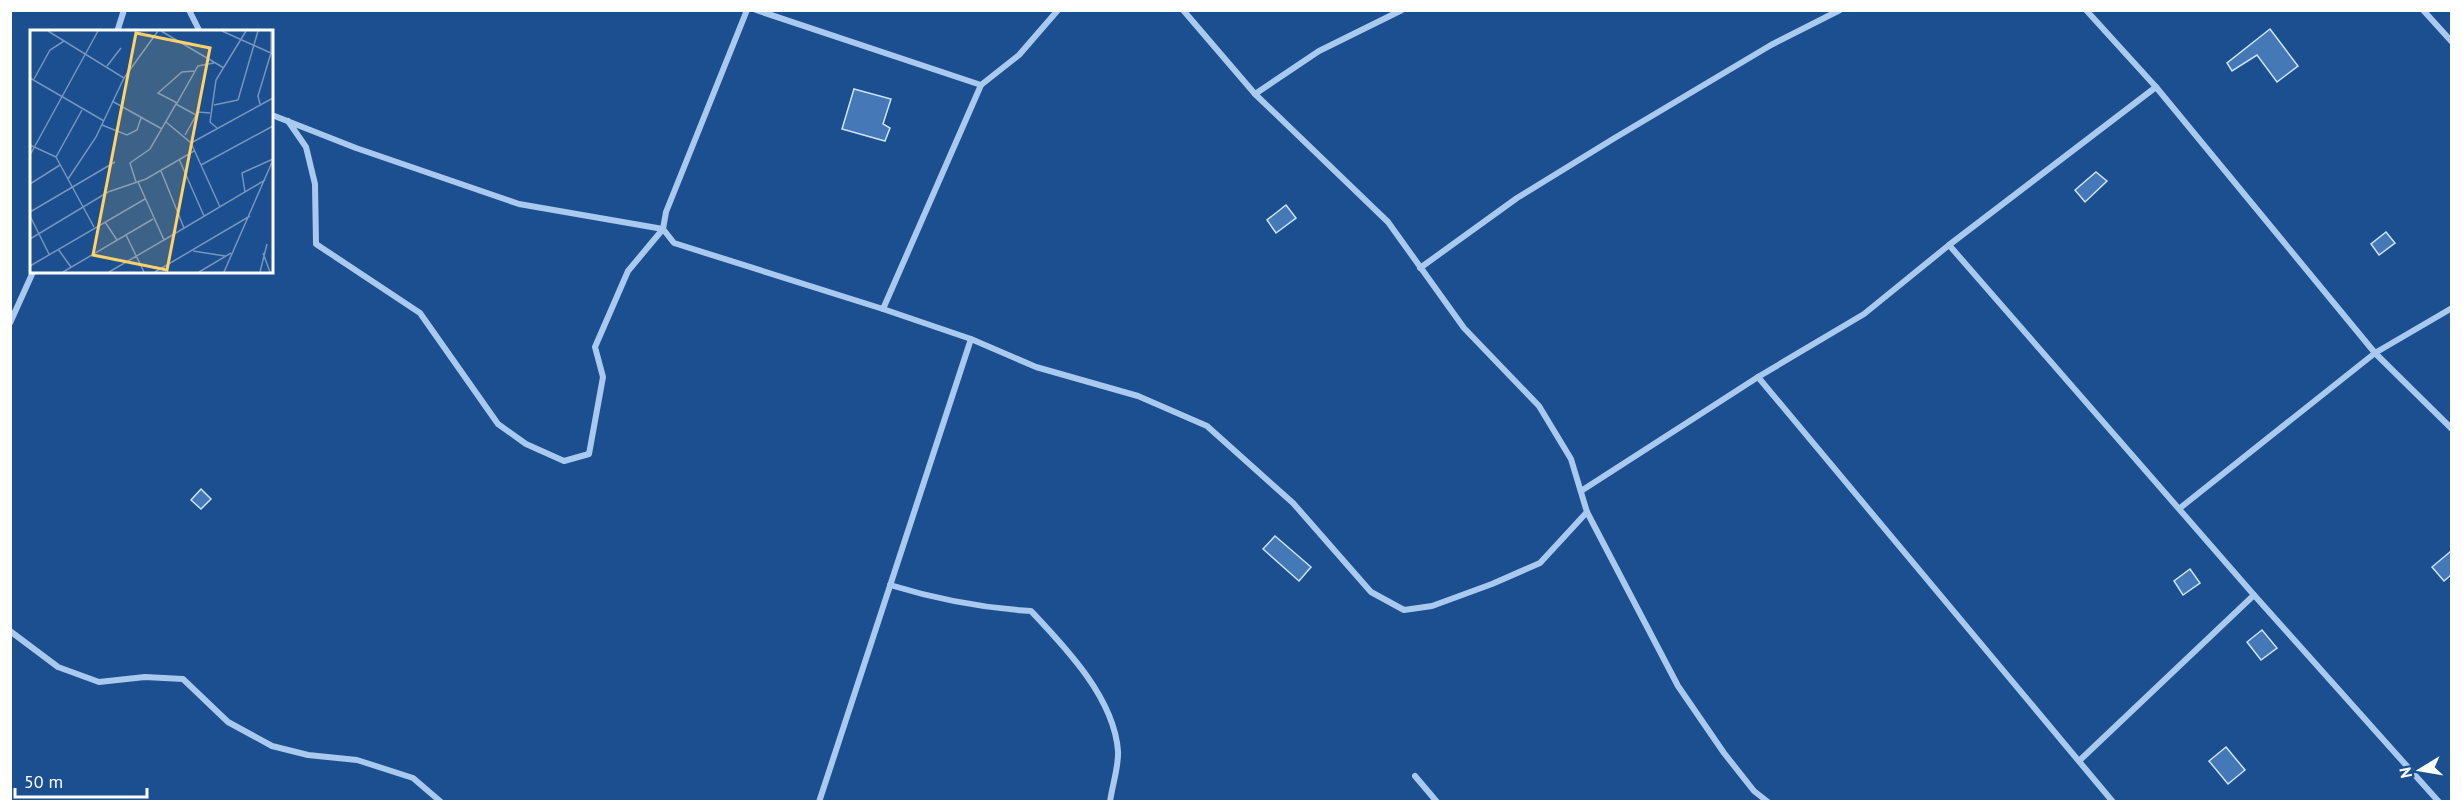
<svg xmlns="http://www.w3.org/2000/svg" width="2462" height="812" font-family="'PT Sans',sans-serif">
<style>
.building{fill:#4478b7;stroke:#cfe3fa;stroke-width:1.5}
.lines{fill:none;stroke-linecap:round;stroke-linejoin:round}
.street{stroke:#a9c9ee;stroke-width:6}
.inset-road{fill:none;stroke:#7695bc;stroke-width:1.5}
.view{fill:#ffd166;fill-opacity:0.15;stroke:#ffd166;stroke-width:3}
.inset-edge{fill:none;stroke:#fff;stroke-width:3}
</style>
<rect width="100%" height="100%" fill="#1b4f8f"/>
<g class="building">
<path d="M2270,29L2298,66L2277,82L2257,55L2232,71L2227,63Z"/>
<path d="M854,89L891,99L883,124L890,128L885,141L842,129Z"/>
<path d="M2096,172L2107,181L2085,202L2075,190Z"/>
<path d="M1286,205L1296,218L1276,233L1267,220Z"/>
<path d="M2386,232L2395,243L2379,255L2371,244Z"/>
<path d="M201,489L211,499L201,509L191,500Z"/>
<path d="M1275,536L1311,567L1299,581L1263,549Z"/>
<path d="M2451,551V575L2444,581L2432,567Z"/>
<path d="M2190,569L2200,583L2183,595L2174,581Z"/>
<path d="M2262,630L2277,648L2261,660L2247,642Z"/>
<path d="M2226,747L2245,770L2228,784L2209,761Z"/>
</g>
<g class="lines">
<g class="street">
<path d="M189,10L200,32"/>
<path d="M747,10L666,212L663,229L674,243L883,309L971,339L1036,367L1138,396L1207,426L1293,503L1371,592L1404,610L1432,606L1492,584L1540,563L1587,512"/>
<path d="M756,10L981,85"/>
<path d="M1183,10L1255,94L1388,222L1464,328L1539,406L1571,459L1587,512L1678,686L1724,753L1754,791L1768,802"/>
<path d="M2086,10L2156,87"/>
<path d="M2423,10L2452,42"/>
<path d="M117,32L124,10"/>
<path d="M1255,94L1319,51L1402,10"/>
<path d="M272,115L356,148L519,204L663,229L628,271L595,347L603,377L589,454L564,461L526,444L498,424L420,313L316,244L315,184L306,147L288,121"/>
<path d="M1949,245L2254,595L2439,802"/>
<path d="M1420,268L1517,198L1613,139L1771,45L1840,10"/>
<path d="M883,309L981,85L1019,55L1058,10"/>
<path d="M10,323L33,272"/>
<path d="M1758,377L2113,802"/>
<path d="M1581,491L1758,377L1864,314L1949,245L2156,87L2375,353L2452,429"/>
<path d="M2180,508L2375,353L2452,308"/>
<path d="M890,585C939,600 981,608 1031,611C1066,648 1114,698 1118,751C1119,766 1112,786 1110,802"/>
<path d="M10,631L58,667L99,682L145,677L183,679L228,722L272,746L308,755L357,760L413,778L441,802"/>
<path d="M2079,761L2254,595"/>
<path d="M1415,776L1437,802"/>
<path d="M819,802L971,339"/>
</g>
</g>
<g transform="translate(30 30)">
<rect width="243" height="243" fill="#1b4f8f"/>
<path class="inset-road" d="M18,1L94,48L66,107L38,149M131,1L194,38M192,1L243,24M77,36L91,18M164,41L152,42L128,63L147,73L168,36L184,33M0,48L74,91M94,48L128,1M4,49L20,20L34,11M208,70L228,1M82,71L132,99M230,74L228,66L241,23V1M184,75L208,70M136,92L161,113L190,177M72,95L97,105L107,100L111,88M187,98L180,92L186,50L216,1M155,105L168,82L180,83M161,113L243,68M0,115L26,127L52,80M0,125L68,1M26,127L64,197M149,129L174,186M171,135L243,96M131,141L154,198M106,152L100,133L120,119L146,74L166,85M0,154L30,135M215,162L212,143L243,129M0,182L85,132M0,186L19,224M75,192L87,210M96,205L114,242M0,209L78,162L116,149L164,121M134,210L235,150M28,219L41,237M163,221L195,226M233,223L240,242M0,236L115,169M33,242L123,189M79,242L134,210L108,152M125,242L220,186M169,242L201,223M194,242L243,130M230,242L237,214"/>
<path class="view" d="M106,3L180,18L137,240L63,225Z"/>
<rect width="243" height="243" class="inset-edge"/>
</g>
<rect width="2462" height="812" fill="none" stroke="#ffffff" stroke-width="24"/>
<g transform="translate(2420 770) rotate(259)" stroke="#1b4f8f" stroke-width="4.5" paint-order="stroke">
<path d="M0-4.5L10 22L0 15L-10 22Z" fill="#ffffff"/>
<text y="-9" font-size="16" font-weight="bold" text-anchor="middle" fill="#ffffff">N</text>
</g>
<path d="M15 788v9h132v-9" fill="none" stroke="#ffffff" stroke-width="3"/>
<text x="24" y="788" font-size="18" fill="#ffffff" stroke="#1b4f8f" stroke-width="4.5" paint-order="stroke">50 m</text>
</svg>
